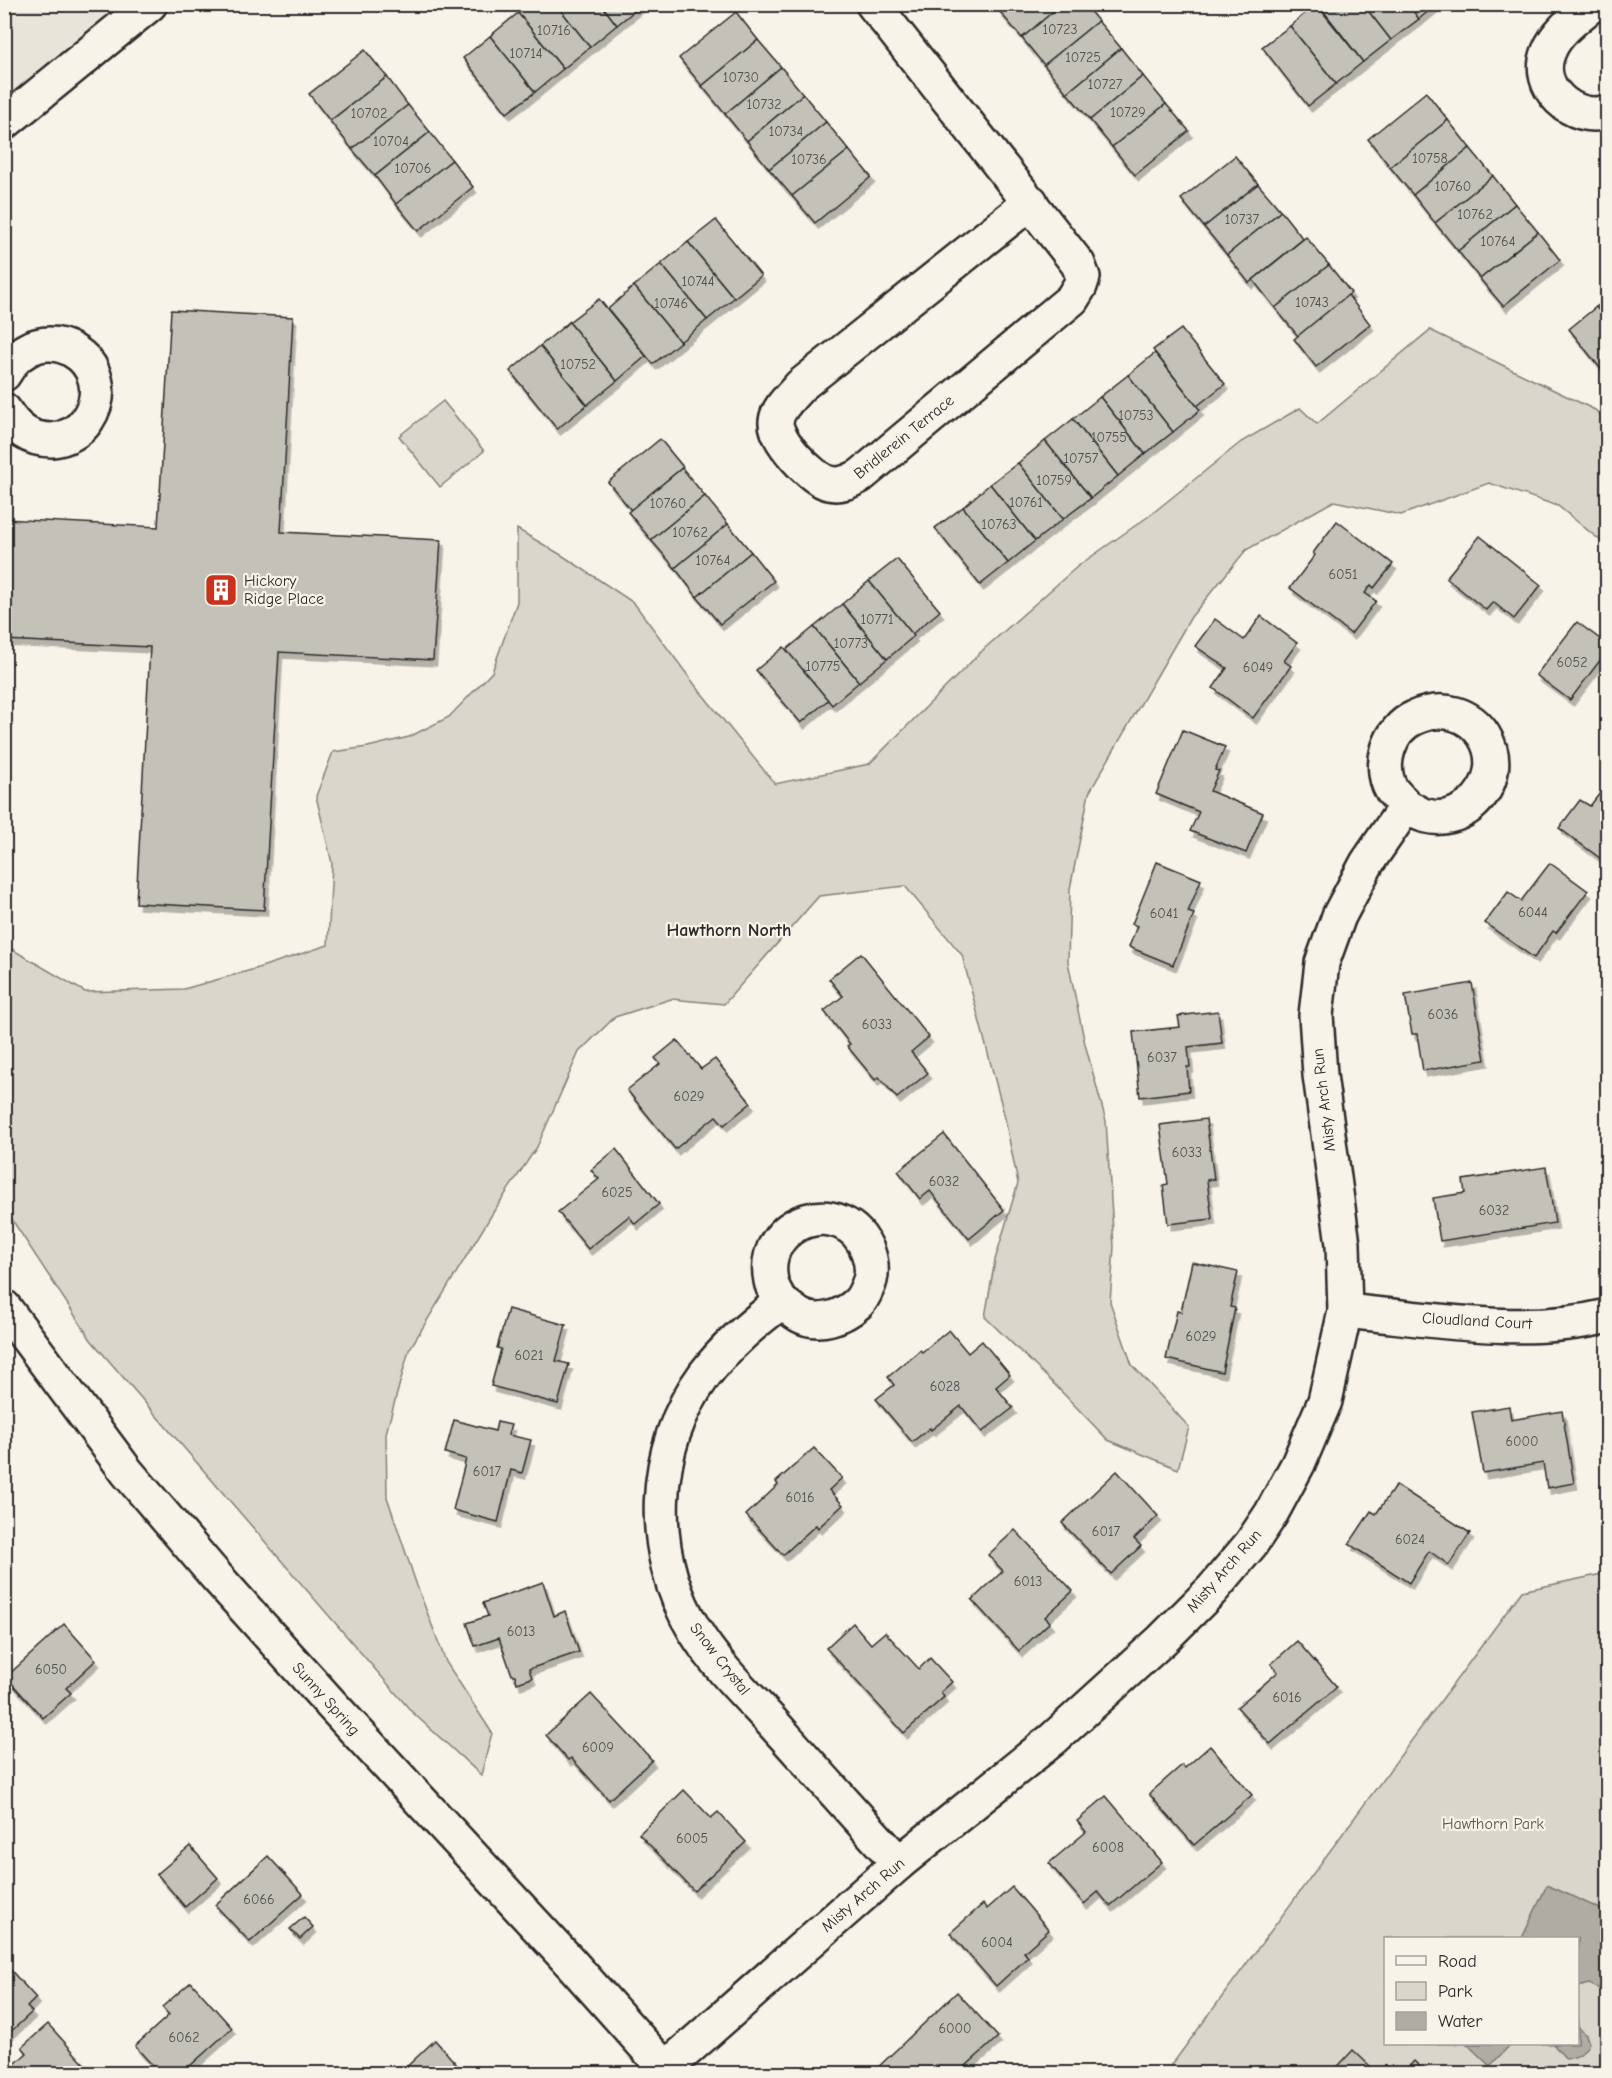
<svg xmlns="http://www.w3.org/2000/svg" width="1612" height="2078" font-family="'Comic Neue',sans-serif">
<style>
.built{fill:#e8e4da}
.green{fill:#dad6cc;stroke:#82807c;stroke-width:1.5;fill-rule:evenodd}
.water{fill:#afaca4;stroke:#7a7874;stroke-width:1.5}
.building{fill:#c4c1b9;stroke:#2b2b2b;stroke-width:1.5;filter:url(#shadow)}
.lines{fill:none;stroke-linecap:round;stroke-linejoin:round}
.minor-casing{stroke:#2b2b2b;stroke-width:38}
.minor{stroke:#f7f3e8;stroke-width:33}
.labels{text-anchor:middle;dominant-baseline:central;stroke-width:4.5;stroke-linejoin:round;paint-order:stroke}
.number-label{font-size:14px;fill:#51504e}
.street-label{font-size:16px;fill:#2b2b2b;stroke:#f7f3e8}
.poi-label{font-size:16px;fill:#2b2b2b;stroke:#f7f3e8;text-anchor:start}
.park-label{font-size:16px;fill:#575653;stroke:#f7f3e8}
.neighbourhood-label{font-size:18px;font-weight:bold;fill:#2b2b2b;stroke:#f7f3e8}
</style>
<defs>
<filter id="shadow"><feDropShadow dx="3.5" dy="6" stdDeviation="0" flood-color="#0004"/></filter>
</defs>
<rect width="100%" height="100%" fill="#f7f3e8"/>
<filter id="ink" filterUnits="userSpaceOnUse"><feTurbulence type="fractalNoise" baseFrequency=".0167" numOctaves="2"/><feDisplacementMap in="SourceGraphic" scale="12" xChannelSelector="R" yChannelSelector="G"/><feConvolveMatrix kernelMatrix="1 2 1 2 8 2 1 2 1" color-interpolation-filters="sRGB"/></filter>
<g filter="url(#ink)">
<path class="built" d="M5,5H156L5,128Z"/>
<g class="green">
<path d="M1430,330L1595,410L1607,420V546L1558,506L1489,483L1401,515L1334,501L1246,550L1191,617L1089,793L1070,889L1068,962L1085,1044L1106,1121L1114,1247L1110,1302L1132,1365L1189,1427L1178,1469L1108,1440L1056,1386L985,1317L995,1260L1018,1183L1004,1114L962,955L905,886L819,896L724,1004L671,999L615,1017L579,1052L537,1147L494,1211L409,1350L386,1433L387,1497L417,1586L446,1662L492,1733L481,1775L412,1712L91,1340L5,1209V949L10,948L85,992L184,989L255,969L328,945L332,863L316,796L333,752L368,747L409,737L449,717L492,672L517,602V529L563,556L634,603L695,685L775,784L869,764L985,648L1078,566L1149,516L1241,442L1300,408L1317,424Z"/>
<path d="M443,401L484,451L440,487L399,436Z"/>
<path d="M1607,1573V2073L1165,2074L1522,1591ZM1386,1938H1578V2044H1386Z"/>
</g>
<g class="water">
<path d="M1547,1885L1607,1912V1992L1589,1984L1578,1987V1938H1522Z"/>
<path d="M1578,2027L1586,2035L1589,2043C1583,2054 1578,2057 1566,2059L1553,2044H1578Z"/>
<path d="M1467,2044H1511L1490,2066Z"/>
</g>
<g class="building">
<path d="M529,4H556L590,47L563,69L518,13Z"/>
<path d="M556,4H601L617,25L590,47Z"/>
<path d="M601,4H643L617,25Z"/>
<path d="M1007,4H1062L1022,38L999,11Z"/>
<path d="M1062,4H1084L1098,21L1044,65L1022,38Z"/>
<path d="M1316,4L1363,62L1336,84L1290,26Z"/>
<path d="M1318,4H1363L1391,40L1363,62Z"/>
<path d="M1363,4H1408L1419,19L1391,40Z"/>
<path d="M1408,4H1437L1419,19Z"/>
<path d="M736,12L758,40L702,86L679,58Z"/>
<path d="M518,13L563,69L535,92L490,36Z"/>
<path d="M1098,21L1121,48L1067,93L1044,65Z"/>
<path d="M1290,26L1336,84L1308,106L1262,47Z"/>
<path d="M490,36L535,92L507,113L463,58Z"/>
<path d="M758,40L781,67L725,114L702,86Z"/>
<path d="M1121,48L1143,76L1090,120L1067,93Z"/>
<path d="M365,50L387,77L330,121L309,94Z"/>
<path d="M781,67L803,94L747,141L725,114Z"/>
<path d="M1143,76L1166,104L1112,147L1090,120Z"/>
<path d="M387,77L408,105L352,149L330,121Z"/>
<path d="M1426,92L1448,120L1390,167L1368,139Z"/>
<path d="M803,94L826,122L769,169L747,141Z"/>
<path d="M1166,104L1189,131L1135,175L1112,147Z"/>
<path d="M408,105L430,132L375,176L352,149Z"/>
<path d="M1448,120L1470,148L1413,195L1390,167Z"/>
<path d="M826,122L849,150L792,196L769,169Z"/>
<path d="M430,132L452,160L396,204L375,176Z"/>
<path d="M1470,148L1493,176L1435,223L1413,195Z"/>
<path d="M849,150L871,177L815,223L792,196Z"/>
<path d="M1235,156L1258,184L1204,227L1181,199Z"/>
<path d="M452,160L473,187L418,231L396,204Z"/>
<path d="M1493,176L1515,204L1458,251L1435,223Z"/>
<path d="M1258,184L1281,211L1227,255L1204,227Z"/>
<path d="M1515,204L1538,232L1480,279L1458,251Z"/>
<path d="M1281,211L1303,239L1249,283L1227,255Z"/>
<path d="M716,220L761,276L734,298L688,242Z"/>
<path d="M1538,232L1560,260L1503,306L1480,279Z"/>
<path d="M1306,237L1329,265L1275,308L1253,280Z"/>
<path d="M688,242L734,298L707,320L661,264Z"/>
<path d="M661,264L707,320L680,342L634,286Z"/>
<path d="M1329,265L1351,293L1298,336L1275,308Z"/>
<path d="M634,286L680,342L653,364L608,309Z"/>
<path d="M1348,295L1370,324L1316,367L1294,339Z"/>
<path d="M1608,298V321L1596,307Z"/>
<path d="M599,299L646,356L617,381L569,322Z"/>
<path d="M1596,307L1608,321V378L1569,329Z"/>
<path d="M171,310L293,317L281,532L441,540L433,660L279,652L264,910L136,903L150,647L4,640V519L158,527Z"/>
<path d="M569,322L617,381L587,405L540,346Z"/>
<path d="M1181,329L1225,384L1197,406L1153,350Z"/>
<path d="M540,346L587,405L557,429L510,371Z"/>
<path d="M1155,353L1200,410L1173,432L1128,375Z"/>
<path d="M1128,375L1173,432L1145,454L1100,397Z"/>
<path d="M1100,397L1145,454L1118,476L1073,419Z"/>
<path d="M1073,419L1118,476L1091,498L1045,441Z"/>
<path d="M660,439L683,467L631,510L608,482Z"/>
<path d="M1045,441L1091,498L1063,519L1018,463Z"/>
<path d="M1018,463L1063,519L1035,541L990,484Z"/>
<path d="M682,468L705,496L651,540L628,512Z"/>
<path d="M990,484L1035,541L1008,563L963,507Z"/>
<path d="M705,496L728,524L675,568L651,540Z"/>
<path d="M963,507L1008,563L980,585L935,528Z"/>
<path d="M1337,521L1393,564L1374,588L1371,585L1365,593L1376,601L1351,634L1290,588L1315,555L1313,553Z"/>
<path d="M728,524L751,552L697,597L675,568Z"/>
<path d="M1480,536L1541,585L1514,619L1493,602L1486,610L1446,578Z"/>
<path d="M751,552L774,581L720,624L697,597Z"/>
<path d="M897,559L940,611L912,634L869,581Z"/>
<path d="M869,581L914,636L887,659L842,604Z"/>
<path d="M842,604L887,659L859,682L814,627Z"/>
<path d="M1261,616L1297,643L1284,661L1291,666L1253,718L1213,688L1227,668L1195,646L1215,619L1244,640Z"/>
<path d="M1577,622L1608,645V650L1570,700L1536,675Z"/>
<path d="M814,627L859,682L832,705L786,650Z"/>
<path d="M784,647L828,700L801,723L756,670Z"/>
<path d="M1183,730L1225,747L1215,770L1219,771L1210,791L1263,813L1246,853L1190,831L1199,812L1156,794Z"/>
<path d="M1608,783V864L1559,828L1580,800L1590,806Z"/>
<path d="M1157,862L1201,880L1188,912L1194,914L1173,965L1129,947L1137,926L1132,924Z"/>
<path d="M1550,863L1588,891L1556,933L1553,931L1534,958L1485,923L1508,892L1521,901Z"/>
<path d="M861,953L929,1037L911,1052L928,1073L897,1098L879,1077L875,1080L847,1046L850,1044L824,1011L843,996L829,979Z"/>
<path d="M1472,983L1485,1060L1423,1071L1417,1034H1412L1405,995Z"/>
<path d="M1218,1011L1222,1043L1188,1047L1190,1067H1187L1189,1091L1140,1097L1133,1032L1180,1027L1178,1016Z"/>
<path d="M677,1040L701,1069L715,1059L751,1103L724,1125L716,1116L675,1149L627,1090L660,1064L655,1058Z"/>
<path d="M1206,1119L1214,1179L1207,1180L1212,1219L1168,1224L1163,1185L1168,1184L1160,1125Z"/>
<path d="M944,1134L1004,1210L969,1239L930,1191L920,1199L898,1171Z"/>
<path d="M616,1149L659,1204L635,1224L629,1216L588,1249L558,1212L599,1179L591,1170Z"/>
<path d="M1546,1167L1555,1223L1440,1241L1433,1198L1465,1193L1463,1180Z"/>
<path d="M1192,1262L1238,1272L1230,1307L1235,1308L1222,1372L1166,1359L1177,1311L1181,1312Z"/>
<path d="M508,1309L566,1325L556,1361L569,1364L558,1404L491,1386L501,1349L497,1348Z"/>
<path d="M949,1330L968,1353L982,1341L1010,1375L996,1387L1013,1408L982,1432L961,1406L931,1430L930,1428L912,1442L876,1399L894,1385L888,1377L920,1350L922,1352Z"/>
<path d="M1509,1406L1511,1420L1562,1411L1574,1483L1547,1488L1543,1463L1483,1473L1472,1412Z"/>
<path d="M1608,1419V1453L1602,1420Z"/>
<path d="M454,1420L495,1431L497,1422L511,1425L508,1435L531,1440L522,1473L511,1470L498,1522L453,1510L466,1459L445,1453Z"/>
<path d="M814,1448L842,1478L829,1490L843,1505L818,1528L816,1525L783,1555L746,1515L778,1485L776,1482Z"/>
<path d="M1117,1471L1158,1516L1134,1539L1141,1546L1111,1574L1062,1523Z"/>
<path d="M1396,1485L1470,1533L1449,1565L1429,1551L1409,1583L1349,1544L1371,1511L1376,1514Z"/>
<path d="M1015,1530L1073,1591L1045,1617L1050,1622L1019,1651L972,1600L1003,1571L988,1555Z"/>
<path d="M543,1582L554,1616L565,1611L579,1652L529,1669L532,1678L517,1683L515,1675H512L499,1638L475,1646L467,1623L488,1616L483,1603Z"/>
<path d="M853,1623L871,1644L885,1632L919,1669L930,1658L952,1682L941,1692L944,1697L904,1733L826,1648Z"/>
<path d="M64,1624L96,1660L66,1688L71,1693L43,1718L6,1677Z"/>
<path d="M1297,1641L1337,1687L1270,1744L1237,1707L1278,1672L1271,1664Z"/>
<path d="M591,1694L652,1760L609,1800L571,1758L568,1760L546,1735Z"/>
<path d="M1210,1746L1252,1795L1194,1845L1149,1794L1182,1765L1185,1768Z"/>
<path d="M684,1790L711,1818L718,1812L746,1842L694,1891L639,1834Z"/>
<path d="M1106,1796L1162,1862L1110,1906L1098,1892L1084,1904L1049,1863L1086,1832L1077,1821Z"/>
<path d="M190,1846L218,1878L185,1907L157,1874Z"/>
<path d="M268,1856L303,1894L250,1942L215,1905Z"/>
<path d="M1012,1887L1049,1930L1024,1952L1028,1957L996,1986L950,1933L983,1904L987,1909Z"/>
<path d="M304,1917L313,1927L300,1939L290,1929Z"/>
<path d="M6,1965L36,1998L27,2007L32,2012L4,2038Z"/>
<path d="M191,1982L232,2028L181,2074H160L135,2046L169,2015L162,2007Z"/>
<path d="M957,1992L998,2037L957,2074H876L874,2071Z"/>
<path d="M48,2024L88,2068L82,2074H11L8,2070L27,2053L22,2047Z"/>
<path d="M435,2040L465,2074H399Z"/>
<path d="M1353,2050L1370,2066L1377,2074H1331Z"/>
<path d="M1414,2061L1427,2074H1402Z"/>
</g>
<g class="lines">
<g class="minor-casing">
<g id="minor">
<path d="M873,4L1078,264L1083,277L1080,286L1072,299L860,476C850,481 841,486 829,483C812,479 774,439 776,421C778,407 792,396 800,386L1031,202"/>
<path d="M1593,4C1577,17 1557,31 1549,51C1533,87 1573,123 1608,112"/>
<path d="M4,123L150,4"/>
<path d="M4,374C40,309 125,362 87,420C80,431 66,439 52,440C29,440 16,429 4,410"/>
<path d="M781,1302C787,1306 793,1311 799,1315C818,1326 843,1317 858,1303C862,1299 865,1293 867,1288C873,1277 872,1263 868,1252C846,1192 758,1219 771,1281C772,1288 777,1295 781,1302C753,1323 727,1345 705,1374C650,1448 647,1553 695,1631C715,1664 745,1693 771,1721C814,1769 856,1816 899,1863"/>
<path d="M4,1307L127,1472L215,1575L331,1704L570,1962L670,2074"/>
<path d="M1345,1311C1431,1319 1523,1337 1608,1316"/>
<path d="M665,2069L899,1863L1053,1739L1162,1640L1212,1590L1251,1544L1271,1514L1298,1464L1325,1401L1345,1311L1343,1244L1320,1075L1316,1015L1322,963L1339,916L1367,863L1406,806C1413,810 1420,815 1427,816C1442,820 1458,815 1470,806C1521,763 1474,690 1414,718C1389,729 1378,765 1391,789C1395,795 1402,801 1406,806"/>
</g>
</g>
<use href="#minor" class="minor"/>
</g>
</g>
<defs>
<g id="building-square" transform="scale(1.725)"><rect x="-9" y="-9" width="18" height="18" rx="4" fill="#c8321e" stroke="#f7f3e8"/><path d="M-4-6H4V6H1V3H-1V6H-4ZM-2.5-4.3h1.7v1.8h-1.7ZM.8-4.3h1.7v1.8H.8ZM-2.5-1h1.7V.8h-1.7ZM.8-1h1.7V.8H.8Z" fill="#fff"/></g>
</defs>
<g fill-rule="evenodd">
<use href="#building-square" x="221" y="590"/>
</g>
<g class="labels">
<g class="number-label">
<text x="1060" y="29">10723</text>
<text x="554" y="30">10716</text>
<text x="526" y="53">10714</text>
<text x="1083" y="57">10725</text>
<text x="741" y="77">10730</text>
<text x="1105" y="84">10727</text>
<text x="764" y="104">10732</text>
<text x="1128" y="112">10729</text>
<text x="369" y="113">10702</text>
<text x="786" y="131">10734</text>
<text x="391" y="141">10704</text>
<text x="1430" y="158">10758</text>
<text x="809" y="159">10736</text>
<text x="413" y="168">10706</text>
<text x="1453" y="186">10760</text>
<text x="1475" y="214">10762</text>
<text x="1242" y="219">10737</text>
<text x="1498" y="241">10764</text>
<text x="698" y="281">10744</text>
<text x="1312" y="302">10743</text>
<text x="671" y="303">10746</text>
<text x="578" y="364">10752</text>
<text x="1136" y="415">10753</text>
<text x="1109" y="437">10755</text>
<text x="1081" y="458">10757</text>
<text x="1054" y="480">10759</text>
<text x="1026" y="502">10761</text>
<text x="668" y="503">10760</text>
<text x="999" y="524">10763</text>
<text x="690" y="532">10762</text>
<text x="713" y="560">10764</text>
<text x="1343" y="574">6051</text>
<text x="877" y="619">10771</text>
<text x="851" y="643">10773</text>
<text x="1572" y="662">6052</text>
<text x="823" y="666">10775</text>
<text x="1258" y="667">6049</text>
<text x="1533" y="912">6044</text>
<text x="1164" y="913">6041</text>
<text x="1443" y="1014">6036</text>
<text x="877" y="1024">6033</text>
<text x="1162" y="1057">6037</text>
<text x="689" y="1096">6029</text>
<text x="1187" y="1152">6033</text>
<text x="944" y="1181">6032</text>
<text x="617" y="1192">6025</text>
<text x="1494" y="1210">6032</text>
<text x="1201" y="1336">6029</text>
<text x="529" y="1355">6021</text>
<text x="945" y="1386">6028</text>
<text x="1522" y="1441">6000</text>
<text x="487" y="1471">6017</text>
<text x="800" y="1497">6016</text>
<text x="1106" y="1531">6017</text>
<text x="1410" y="1539">6024</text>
<text x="1028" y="1581">6013</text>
<text x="521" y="1631">6013</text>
<text x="51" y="1669">6050</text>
<text x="1287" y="1697">6016</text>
<text x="598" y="1747">6009</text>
<text x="692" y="1838">6005</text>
<text x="1108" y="1847">6008</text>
<text x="259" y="1899">6066</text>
<text x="997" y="1942">6004</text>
<text x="955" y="2028">6000</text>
<text x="184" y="2037">6062</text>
</g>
<g class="street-label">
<text transform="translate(904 437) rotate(-39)">Bridlerein Terrace</text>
<text transform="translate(1324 1100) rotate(-97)">Misty Arch Run</text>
<text transform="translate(1477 1321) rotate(3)">Cloudland Court</text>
<text transform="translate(1224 1571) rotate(-49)">Misty Arch Run</text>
<text transform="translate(720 1659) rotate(52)">Snow Crystal</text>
<text transform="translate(326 1699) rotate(48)">Sunny Spring</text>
<text transform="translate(863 1895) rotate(-41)">Misty Arch Run</text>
</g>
<g class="poi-label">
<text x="244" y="581">Hickory<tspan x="244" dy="18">Ridge Place</tspan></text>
</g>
<g class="park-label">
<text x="1493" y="1824">Hawthorn Park</text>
</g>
<g class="neighbourhood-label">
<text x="729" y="930">Hawthorn North</text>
</g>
</g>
<rect width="1612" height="2078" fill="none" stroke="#f7f3e8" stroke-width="24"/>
<rect x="12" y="12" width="1588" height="2054" fill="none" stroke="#2b2b2b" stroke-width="2" filter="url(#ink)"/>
<rect x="1384" y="1937" width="195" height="108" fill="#f7f3e8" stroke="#a5a39c" stroke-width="1.5"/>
<rect x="1396" y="1956" width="30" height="9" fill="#f7f3e8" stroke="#a5a39c" stroke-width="1.5"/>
<text x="1438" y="1967" font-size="18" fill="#2b2b2b">Road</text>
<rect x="1396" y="1982" width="30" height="18" fill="#dad6cc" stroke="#a5a39c" stroke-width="1.5"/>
<text x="1438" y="1997" font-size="18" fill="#2b2b2b">Park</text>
<rect x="1396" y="2012" width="30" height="18" fill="#afaca4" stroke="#a5a39c" stroke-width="1.5"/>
<text x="1438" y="2027" font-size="18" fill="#2b2b2b">Water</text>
</svg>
